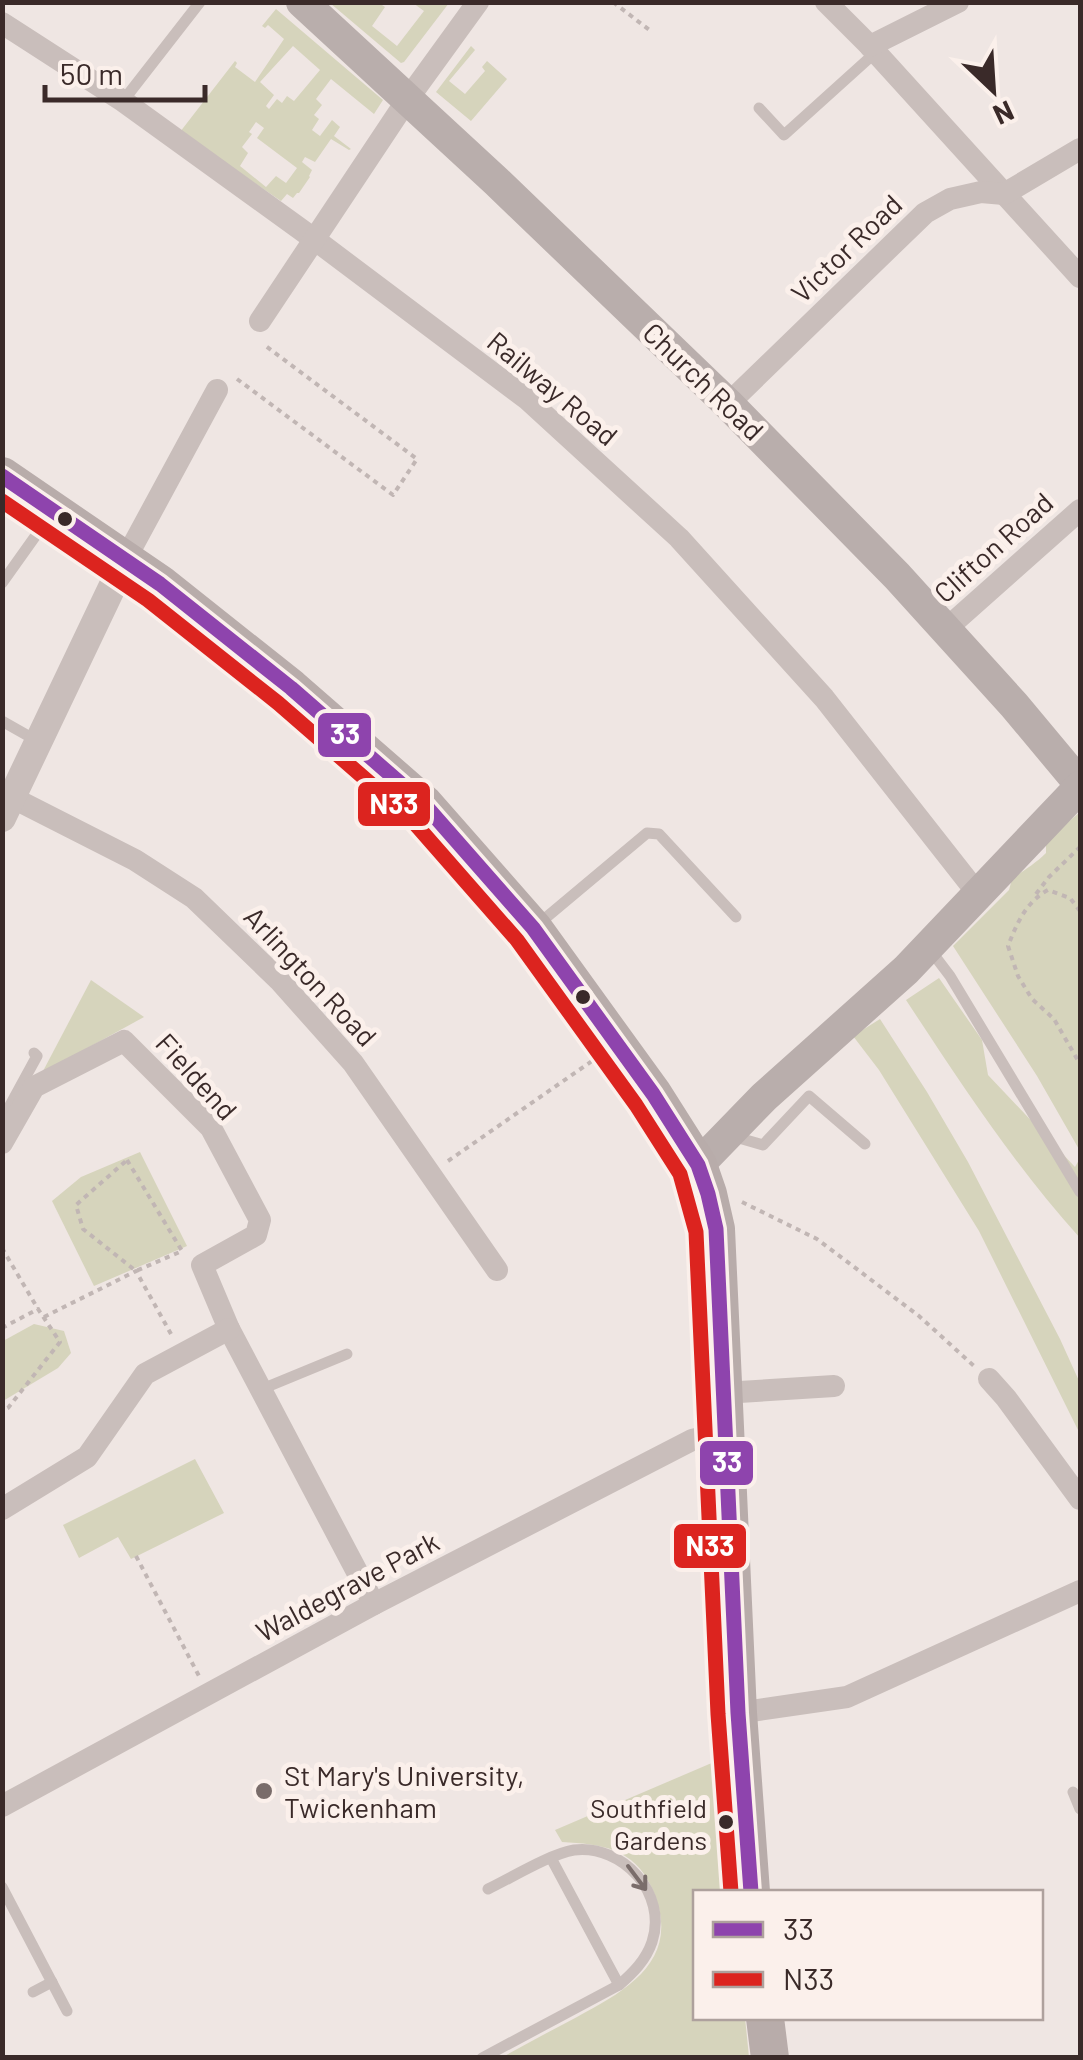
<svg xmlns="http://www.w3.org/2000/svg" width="1083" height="2060" font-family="Barlow,sans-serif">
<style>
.green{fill:#d6d4bc;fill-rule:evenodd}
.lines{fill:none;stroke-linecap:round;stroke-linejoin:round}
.path{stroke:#c1b6b4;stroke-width:4;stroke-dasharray:5 5;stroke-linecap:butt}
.service{stroke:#c9bebb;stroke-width:11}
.minor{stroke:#c9bebb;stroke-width:22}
.tertiary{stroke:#c9bebb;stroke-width:28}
.secondary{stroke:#b9aeac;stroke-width:32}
.primary{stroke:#b8acaa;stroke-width:38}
.bus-1-casing{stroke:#fbf0eb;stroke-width:22}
.bus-2-casing{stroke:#fbf0eb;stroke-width:22}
.bus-1{stroke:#8e44ad;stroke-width:15}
.bus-2{stroke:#dc241f;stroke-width:15}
.oneway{stroke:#7a6d6b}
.bus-dot{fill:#3a2a29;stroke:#fbf0eb;stroke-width:4}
.poi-dot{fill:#796c6a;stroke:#fbf0eb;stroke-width:4}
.labels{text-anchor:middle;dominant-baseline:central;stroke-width:10;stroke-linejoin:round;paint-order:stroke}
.bus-label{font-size:26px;fill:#3a2a29;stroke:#fbf0eb;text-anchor:end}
.street-label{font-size:28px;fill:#3a2a29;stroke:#fbf0eb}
.poi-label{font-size:28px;fill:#3a2a29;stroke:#fbf0eb;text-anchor:start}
.line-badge{stroke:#fbf0eb;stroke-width:4}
.badge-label{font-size:28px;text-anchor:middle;font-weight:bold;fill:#fff}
</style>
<rect width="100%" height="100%" fill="#efe6e3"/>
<g class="green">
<path d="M330,3H379L385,7L372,26L397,46L424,11L413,3H449L404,62L401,63Z"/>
<path d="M276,9L383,100L374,114L331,79L316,99L322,105L314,115L319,119L312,130L320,136L332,120L340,127L334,136L351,149L349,150L331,139L315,162L305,157L302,162L312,170L309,176L310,177L299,193H297L293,198L287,194L281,201L180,132L235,61L237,63L235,67L255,82L284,39L268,25L265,28L262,26ZM293,46L320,70L294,101L287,96L282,103L277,99L269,109L266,106L274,95L260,82ZM256,122L264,128L257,138L297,168L286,183L276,176L266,187L240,166L248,153L242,147L252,134L249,132Z"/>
<path d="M471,46L475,50L449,81L465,94L485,71L482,67L487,61L507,79L471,121L436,92Z"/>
<path d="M1080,812V1151L1037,1076L953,946L1009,890L1012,879C1024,870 1035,864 1046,853V841Z"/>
<path d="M939,978L982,1040L988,1075L1075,1167L1080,1158V1238C1014,1165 960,1082 906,1000Z"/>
<path d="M91,980L144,1017L42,1073Z"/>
<path d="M880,1019L927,1092L968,1162L1060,1339L1080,1383V1434L979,1231L879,1070L853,1036Z"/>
<path d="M140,1152L187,1246L94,1286L52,1201L81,1177Z"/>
<path d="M34,1324L64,1331L71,1353L58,1368L3,1401V1341Z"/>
<path d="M195,1459L224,1513L131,1559L118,1537L79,1558L63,1525Z"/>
<path d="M714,1762L730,1892H696V2018H745L749,2057L501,2058C526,2044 552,2030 577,2017C631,1988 683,1958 652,1888C634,1848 601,1844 562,1842L555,1830Z"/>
</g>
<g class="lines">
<g class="path">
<path d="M613,2L652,32"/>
<path d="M237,379L393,495L417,459L263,344"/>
<path d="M1036,894L1049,877L1080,847"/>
<path d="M1080,911L1070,898L1048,890C1026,902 1017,923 1008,946L1018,976L1032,999L1054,1019L1080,1064"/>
<path d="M127,1160L182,1251L136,1271L83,1229L76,1205Z"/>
<path d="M448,1161L592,1061"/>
<path d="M742,1202L817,1239L919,1316L974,1366"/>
<path d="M2,1248L38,1309"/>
<path d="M44,1317L136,1271L171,1334"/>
<path d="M2,1328L38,1309L60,1342L8,1408L2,1411"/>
<path d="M136,1556L199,1676"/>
</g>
<g class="service">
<path d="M123,101L200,2"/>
<path d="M759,108L784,135L876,52"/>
<path d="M2,583L49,517"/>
<path d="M2,721L39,742"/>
<path d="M536,926L647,833L659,834L736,917"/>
<path d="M931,951L950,976L1080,1192"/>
<path d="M2,1120L37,1056L34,1053"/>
<path d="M732,1136L763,1145L809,1096L865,1144"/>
<path d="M262,1389L347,1354"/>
<path d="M1073,1792L1080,1809"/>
<path d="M551,1858L619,1985"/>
<path d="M2,1887L67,2011"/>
<path d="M33,1992L52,1982"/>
<path d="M482,2058L619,1985C633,1973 646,1960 652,1942C668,1894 623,1844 574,1850C550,1854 511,1878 488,1889"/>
</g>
<g class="minor">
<path d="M826,2L870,46L1080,277"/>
<path d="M2,23L123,101L314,239L527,399L679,538L824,698L978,894"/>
<path d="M870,46L958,2"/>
<path d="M260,321L407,100L478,2"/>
<path d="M728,404L925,213L950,199L981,192L1004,194L1080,149"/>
<path d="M125,560L217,390"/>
<path d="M946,629L1080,510"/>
<path d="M13,798L135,860L194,898L279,980L353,1063L497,1270"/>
<path d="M2,1143L34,1087L124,1041L211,1128L260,1220L256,1235L202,1265L229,1329L374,1604"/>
<path d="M989,1379L1006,1398L1080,1499"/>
<path d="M723,1393L834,1386"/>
<path d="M2,1509L87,1457L145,1374L229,1329"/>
<path d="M738,1713L847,1697L1080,1591"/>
<path d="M2,1806L374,1604L692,1440L725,1432"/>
</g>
<path class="tertiary" d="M2,818L125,560"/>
<g class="secondary">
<path d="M302,2L496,181L728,404L897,576L1014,705L1080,784"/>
<path d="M698,1165L764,1097L906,970L1080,787"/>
</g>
<g class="primary">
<path d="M2,476L160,584L291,688L424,804L533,928L653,1094L698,1165L708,1194L716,1229L738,1713L751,1892"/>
<path d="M765,2018L770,2058"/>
</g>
<g class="bus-1-casing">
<path id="bus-1" d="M2,476L160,584L291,688L424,804L533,928L653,1094L698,1165L708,1194L716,1229L738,1713L751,1892"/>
</g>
<g class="bus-2-casing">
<path id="bus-2" d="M2,501L148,600L278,703L410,818L517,940L636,1105L680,1174L696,1232L718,1714L731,1892"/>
</g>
<use href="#bus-1" class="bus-1"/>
<use href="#bus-2" class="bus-2"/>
</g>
<defs><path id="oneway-shaft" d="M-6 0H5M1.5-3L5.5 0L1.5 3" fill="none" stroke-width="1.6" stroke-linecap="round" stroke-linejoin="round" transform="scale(2.5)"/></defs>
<use class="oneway" href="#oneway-shaft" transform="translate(637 1878) rotate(53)"/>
<g class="bus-dot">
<circle cx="65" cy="519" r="9"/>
<circle cx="583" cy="997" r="9"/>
<circle cx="726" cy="1822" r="9"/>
</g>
<circle class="poi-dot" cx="264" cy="1791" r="10"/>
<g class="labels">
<g class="bus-label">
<text x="707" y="1807">Southfield<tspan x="707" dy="32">Gardens</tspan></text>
</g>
<g class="street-label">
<text transform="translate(846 248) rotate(-44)">Victor Road</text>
<text transform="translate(704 381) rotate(44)">Church Road</text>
<text transform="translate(553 388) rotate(40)">Railway Road</text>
<text transform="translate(993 547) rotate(-42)">Clifton Road</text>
<text transform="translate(311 976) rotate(47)">Arlington Road</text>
<text transform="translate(197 1076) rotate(48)">Fieldend</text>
<text transform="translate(347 1586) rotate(-28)">Waldegrave Park</text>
</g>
<g class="poi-label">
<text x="284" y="1775">St Mary's University,<tspan x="284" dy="32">Twickenham</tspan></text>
</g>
</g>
<g class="line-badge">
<rect x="316" y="711" width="57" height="48" rx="10" fill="#8e44ad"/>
<rect x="356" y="780" width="76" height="48" rx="10" fill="#dc241f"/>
<rect x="698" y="1439" width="57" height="48" rx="10" fill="#8e44ad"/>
<rect x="672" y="1522" width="76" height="48" rx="10" fill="#dc241f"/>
</g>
<g class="badge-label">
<text x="345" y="744">33</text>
<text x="394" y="814">N33</text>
<text x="727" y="1472">33</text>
<text x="710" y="1556">N33</text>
</g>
<rect width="1083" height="2060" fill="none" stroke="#3a2a29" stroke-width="10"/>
<rect x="693" y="1890" width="350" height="130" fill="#fbf0eb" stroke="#aea19d" stroke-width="2.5"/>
<rect x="713" y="1922" width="50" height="15" fill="#8e44ad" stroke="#aea19d" stroke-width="2.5"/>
<text x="783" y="1940" font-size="30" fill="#3a2a29">33</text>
<rect x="713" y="1972" width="50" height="15" fill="#dc241f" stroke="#aea19d" stroke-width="2.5"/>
<text x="783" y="1990" font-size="30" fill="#3a2a29">N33</text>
<g transform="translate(993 90) rotate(155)" stroke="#fbf0eb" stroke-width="8" paint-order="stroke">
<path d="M0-8L18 38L0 25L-18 38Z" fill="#3a2a29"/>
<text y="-15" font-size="28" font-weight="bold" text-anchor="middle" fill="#3a2a29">N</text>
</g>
<path d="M45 85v15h160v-15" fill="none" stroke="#3a2a29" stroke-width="5"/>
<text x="60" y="85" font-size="30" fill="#3a2a29" stroke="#fbf0eb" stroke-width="8" paint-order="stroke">50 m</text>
</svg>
